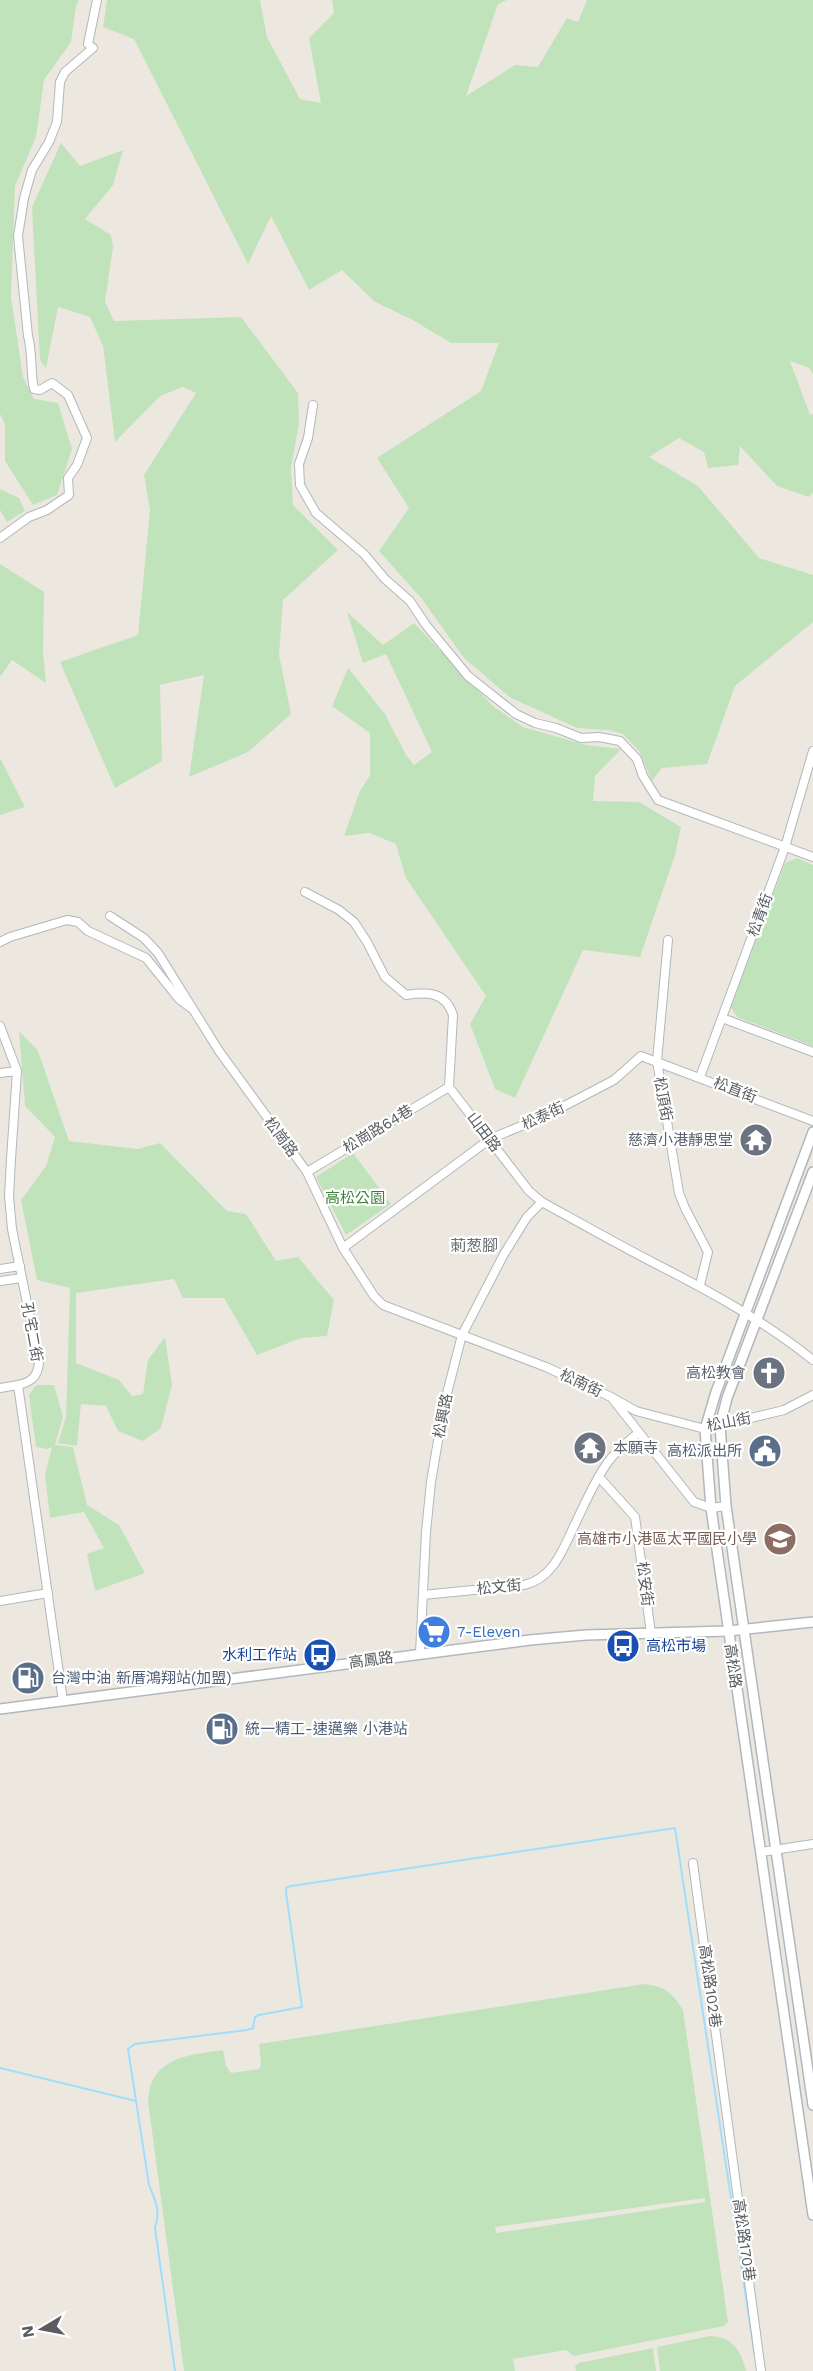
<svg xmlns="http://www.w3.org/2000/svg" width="813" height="2371" font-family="'Work Sans','Noto Sans TC',sans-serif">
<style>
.green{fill:#c1e3bc;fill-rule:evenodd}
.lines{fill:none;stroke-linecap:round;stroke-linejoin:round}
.stream{stroke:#9fdffd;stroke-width:2}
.minor-casing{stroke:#b3b7bb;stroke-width:10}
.tertiary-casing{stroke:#b3b7bb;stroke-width:12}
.minor{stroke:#fff;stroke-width:8}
.tertiary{stroke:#fff;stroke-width:9}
.labels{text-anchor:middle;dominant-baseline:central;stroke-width:4.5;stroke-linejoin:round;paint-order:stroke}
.street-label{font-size:15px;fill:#595d61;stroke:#fff}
.worship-label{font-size:15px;fill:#5b616d;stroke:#fff;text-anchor:end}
.park-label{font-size:15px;fill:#3b8336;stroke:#fff}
.service-label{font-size:15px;fill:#4e5e75;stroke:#fff;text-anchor:start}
.education-label{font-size:15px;fill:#785e54;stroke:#fff;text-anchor:end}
.shop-label{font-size:15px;fill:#366cbe;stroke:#fff;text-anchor:start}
.transit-label{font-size:15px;fill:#164399;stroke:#fff;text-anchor:start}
.neighbourhood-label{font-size:16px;fill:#6a6f73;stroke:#fff}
</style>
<rect width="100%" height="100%" fill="#ece8e0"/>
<g class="green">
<path d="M0,0H79L76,6L71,42L44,80L36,137L15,186L11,297L23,377L34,399L58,403L72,449L57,495L33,505L5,461V424L0,414Z"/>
<path d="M107,0H260L267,37L300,99L321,103L309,38L334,13L332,0H507L498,4L466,96L515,65L538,67L567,18L578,22L587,0H813V374L809,368L790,361L810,415L813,414V493L809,497L777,486L740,446L738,465L708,468L704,452L679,438L649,457L698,486L759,558L813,575V622L735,686L707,764L662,768L652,781L639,751L623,734L608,730L577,728L511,698L464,658L422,599L379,551L409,508L377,458L481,391L499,343H451L411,319L375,302L342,270L309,290L271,216L248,264L134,39L103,27Z"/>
<path d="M61,143L80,166L123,150L113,185L85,219L111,235L113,247L105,302L114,321L241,317L298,393L299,424L291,467L293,505L338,550L283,600L279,655L291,714L248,752L189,777L204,675L160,685L162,761L115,788L60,662L138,635L150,510L144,475L196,393L183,387L160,396L115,442L103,346L90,317L58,307L46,368L40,360L32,207Z"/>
<path d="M0,489L19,498L25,511L7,522L0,510Z"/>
<path d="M0,564L44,592L43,653L46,683L12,660L0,677Z"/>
<path d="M347,612L383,645L414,623L493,706L523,727L586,745L621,749L595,776L593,801L639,802L681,827L675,855L640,957L583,950L515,1098L495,1089L470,1024L486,996L406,878L396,844L369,833L344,836L360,791L370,775V733L332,706L348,668L385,714L406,755L414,765L432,752L386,654L363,663Z"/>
<path d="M0,758L25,807L0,815Z"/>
<path d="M797,858L813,865V1046L737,1017L731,1007L785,863Z"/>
<path d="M19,1031L38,1051L69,1141L138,1149L160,1143L227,1211L246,1214L276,1261L298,1257L334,1300L327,1336L301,1338L257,1355L224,1298H183L174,1279L76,1293V1363L119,1380L132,1396L143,1394L148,1360L165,1337L172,1385L161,1428L143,1441L118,1431L106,1406L81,1404L77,1446L58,1443L66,1417L70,1288L37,1280L21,1200L46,1166L55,1137L25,1106Z"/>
<path d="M353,1153L391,1204L346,1235L316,1177Z"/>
<path d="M36,1385H54L63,1417L55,1445L73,1447L87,1505L119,1525L145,1573L95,1591L87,1554L104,1548L84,1512L50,1518L45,1475L52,1447L47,1449L36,1447L29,1395Z"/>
<path d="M644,1984C666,1987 671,1991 683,2010L728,2322L724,2326L574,2356L566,2350L513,2359L515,2371H184L148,2101C149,2095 149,2087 152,2082C164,2055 198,2054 223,2050L226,2066L231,2073L259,2069L261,2064L259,2044ZM705,2198V2202L496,2233L495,2227Z"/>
<path d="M710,2336C732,2336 741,2351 746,2371H660L657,2347Z"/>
<path d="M653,2348L656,2371H576L575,2366L579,2363Z"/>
</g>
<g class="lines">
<g class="stream">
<path d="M0,2068L136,2101"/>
<path d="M175,2371L155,2228C161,2211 155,2200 149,2185L128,2049L135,2044L247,2030L253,2028L255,2017L259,2015L302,2007L286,1892V1888L291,1886L675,1828L755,2357"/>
</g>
<g class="minor-casing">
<g id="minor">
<path d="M313,405L308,438L299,464L300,485L316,513L364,554L385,579L410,601L426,625L468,676L516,714L535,723L556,728L581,738L599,737L620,741L637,759L643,776L658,800L813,857"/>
<path d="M0,538L29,517L47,510L69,495L68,478L77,465L87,438L68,395L52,383L40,390L34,389C30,371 33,354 28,336L18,236L24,198L32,170L49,142L57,122L60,82L65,72L93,48L88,44L97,0"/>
<path d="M305,892L339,910L354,922L367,942L385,977L406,995C427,992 445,991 453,1015L449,1087L529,1191L542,1202C580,1223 617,1244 656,1264C711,1292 764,1321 813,1360"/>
<path d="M110,916L144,938L158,953L219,1051L307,1172L343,1248L374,1296L383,1305L546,1367L611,1397L694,1502L711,1508L726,1506"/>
<path d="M668,940L657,1061L679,1193L685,1208L708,1252L700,1285"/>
<path d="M0,942L10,937L67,920L78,922L88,931L146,958L179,999L191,1008"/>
<path d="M722,1018L813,1052"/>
<path d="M0,1026L17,1071L11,1159L9,1196L12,1229L39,1362C38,1376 32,1382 18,1385L63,1701"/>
<path d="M0,1073L17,1071"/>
<path d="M700,1077L785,847L813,751"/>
<path d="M307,1172L449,1087"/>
<path d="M343,1248L490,1139L545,1116L614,1080L641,1056L813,1121"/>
<path d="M0,1269L20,1266"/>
<path d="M0,1281L22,1278"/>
<path d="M0,1388L18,1385"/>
<path d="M613,1398L636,1411L705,1429L784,1410L813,1395"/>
<path d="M599,1477L635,1517L651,1633"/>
<path d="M423,1595L524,1585C555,1578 564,1546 577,1520C586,1501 595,1480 608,1462C616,1451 627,1442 638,1433"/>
<path d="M0,1601L48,1593"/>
<path d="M420,1653L426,1532L431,1482L444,1405L462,1335L504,1254L527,1217L542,1202"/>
<path d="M761,1852L813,1844"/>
<path d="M693,1863L761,2371"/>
</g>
</g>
<g class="tertiary-casing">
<g id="tertiary">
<path d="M813,1132L716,1392L705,1429L711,1508L813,2215"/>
<path d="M813,1172L727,1398L720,1426L726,1506L813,2105"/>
<path d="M0,1709L530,1640L586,1635L728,1631L813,1622"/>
</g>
</g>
<use href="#minor" class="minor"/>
<use href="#tertiary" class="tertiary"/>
</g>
<defs>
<g id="temple-disc" transform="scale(1.725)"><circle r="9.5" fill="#6b7280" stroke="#fff"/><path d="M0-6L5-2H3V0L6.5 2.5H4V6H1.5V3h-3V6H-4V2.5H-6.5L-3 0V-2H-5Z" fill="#fff"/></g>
<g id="church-disc" transform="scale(1.725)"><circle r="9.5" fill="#6b7280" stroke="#fff"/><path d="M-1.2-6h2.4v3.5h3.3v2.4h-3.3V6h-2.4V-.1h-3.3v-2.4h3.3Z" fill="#fff"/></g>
<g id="civic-disc" transform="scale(1.725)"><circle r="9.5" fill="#5c6f8a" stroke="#fff"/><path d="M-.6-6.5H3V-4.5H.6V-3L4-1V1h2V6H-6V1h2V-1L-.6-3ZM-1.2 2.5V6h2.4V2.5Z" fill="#fff"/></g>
<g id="school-disc" transform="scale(1.725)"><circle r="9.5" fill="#8d6e63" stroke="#fff"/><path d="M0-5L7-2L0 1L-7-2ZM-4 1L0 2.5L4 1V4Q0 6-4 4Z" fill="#fff"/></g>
<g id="supermarket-disc" transform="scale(1.725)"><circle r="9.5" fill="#3f7fe0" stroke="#fff"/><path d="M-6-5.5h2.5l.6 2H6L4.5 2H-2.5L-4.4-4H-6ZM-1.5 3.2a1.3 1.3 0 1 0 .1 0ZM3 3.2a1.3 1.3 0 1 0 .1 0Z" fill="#fff"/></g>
<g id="bus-disc" transform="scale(1.725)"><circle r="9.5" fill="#1a4fb4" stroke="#fff"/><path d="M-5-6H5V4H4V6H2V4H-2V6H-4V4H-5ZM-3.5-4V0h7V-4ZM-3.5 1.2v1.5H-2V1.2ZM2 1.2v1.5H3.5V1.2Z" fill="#fff"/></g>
<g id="fuel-disc" transform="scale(1.725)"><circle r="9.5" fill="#5c6f8a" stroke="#fff"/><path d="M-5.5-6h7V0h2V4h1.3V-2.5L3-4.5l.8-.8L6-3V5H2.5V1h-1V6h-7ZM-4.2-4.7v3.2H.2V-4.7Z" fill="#fff"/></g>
</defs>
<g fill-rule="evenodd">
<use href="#temple-disc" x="756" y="1140"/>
<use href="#church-disc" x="769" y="1373"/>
<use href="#temple-disc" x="590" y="1448"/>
<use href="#civic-disc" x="765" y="1451"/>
<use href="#school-disc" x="780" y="1539"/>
<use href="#supermarket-disc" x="434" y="1632"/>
<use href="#bus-disc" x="623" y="1646"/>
<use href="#bus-disc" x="320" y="1655"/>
<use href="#fuel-disc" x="28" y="1678"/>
<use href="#fuel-disc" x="222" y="1729"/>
</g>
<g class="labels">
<g class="street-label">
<text transform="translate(760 915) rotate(-70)">松青街</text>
<text transform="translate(735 1090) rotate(21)">松直街</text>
<text transform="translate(663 1099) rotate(80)">松頂街</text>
<text transform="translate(543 1116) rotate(-25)">松泰街</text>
<text transform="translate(378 1129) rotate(-31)">松崗路64巷</text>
<text transform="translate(484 1132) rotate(53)">山田路</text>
<text transform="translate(281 1137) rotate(53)">松崗路</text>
<text transform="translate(32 1332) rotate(80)">孔宅二街</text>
<text transform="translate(581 1383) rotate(25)">松南街</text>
<text transform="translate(443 1416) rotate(-79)">松興路</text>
<text transform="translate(729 1422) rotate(-11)">松山街</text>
<text transform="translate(645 1584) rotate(83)">松安街</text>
<text transform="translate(499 1587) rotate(-6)">松文街</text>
<text transform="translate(371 1660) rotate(-8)">高鳳路</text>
<text transform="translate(733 1666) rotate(82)">高松路</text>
<text transform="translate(710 1986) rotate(82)">高松路102巷</text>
<text transform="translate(744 2240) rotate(82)">高松路170巷</text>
</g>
<g class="worship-label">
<text x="733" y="1140">慈濟小港靜思堂</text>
<text x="746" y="1373">高松教會</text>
<text x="613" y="1448" text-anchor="start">本願寺</text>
</g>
<g class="park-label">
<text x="355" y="1198">高松公園</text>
</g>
<g class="service-label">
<text x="742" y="1451" text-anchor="end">高松派出所</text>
<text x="51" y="1678">台灣中油 新厝鴻翔站(加盟)</text>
<text x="245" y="1729">統一精工-速邁樂 小港站</text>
</g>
<g class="education-label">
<text x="757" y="1539">高雄市小港區太平國民小學</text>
</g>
<g class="shop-label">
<text x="457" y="1632">7-Eleven</text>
</g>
<g class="transit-label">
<text x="646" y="1646">高松市場</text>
<text x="297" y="1655" text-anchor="end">水利工作站</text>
</g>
<g class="neighbourhood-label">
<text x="474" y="1245">莿葱腳</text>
</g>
</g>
<g transform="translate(42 2329) rotate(260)" stroke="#ffffff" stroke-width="4.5" paint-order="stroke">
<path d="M0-4.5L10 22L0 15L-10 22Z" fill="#595d61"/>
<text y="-9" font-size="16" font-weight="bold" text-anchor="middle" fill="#595d61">N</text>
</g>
</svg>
